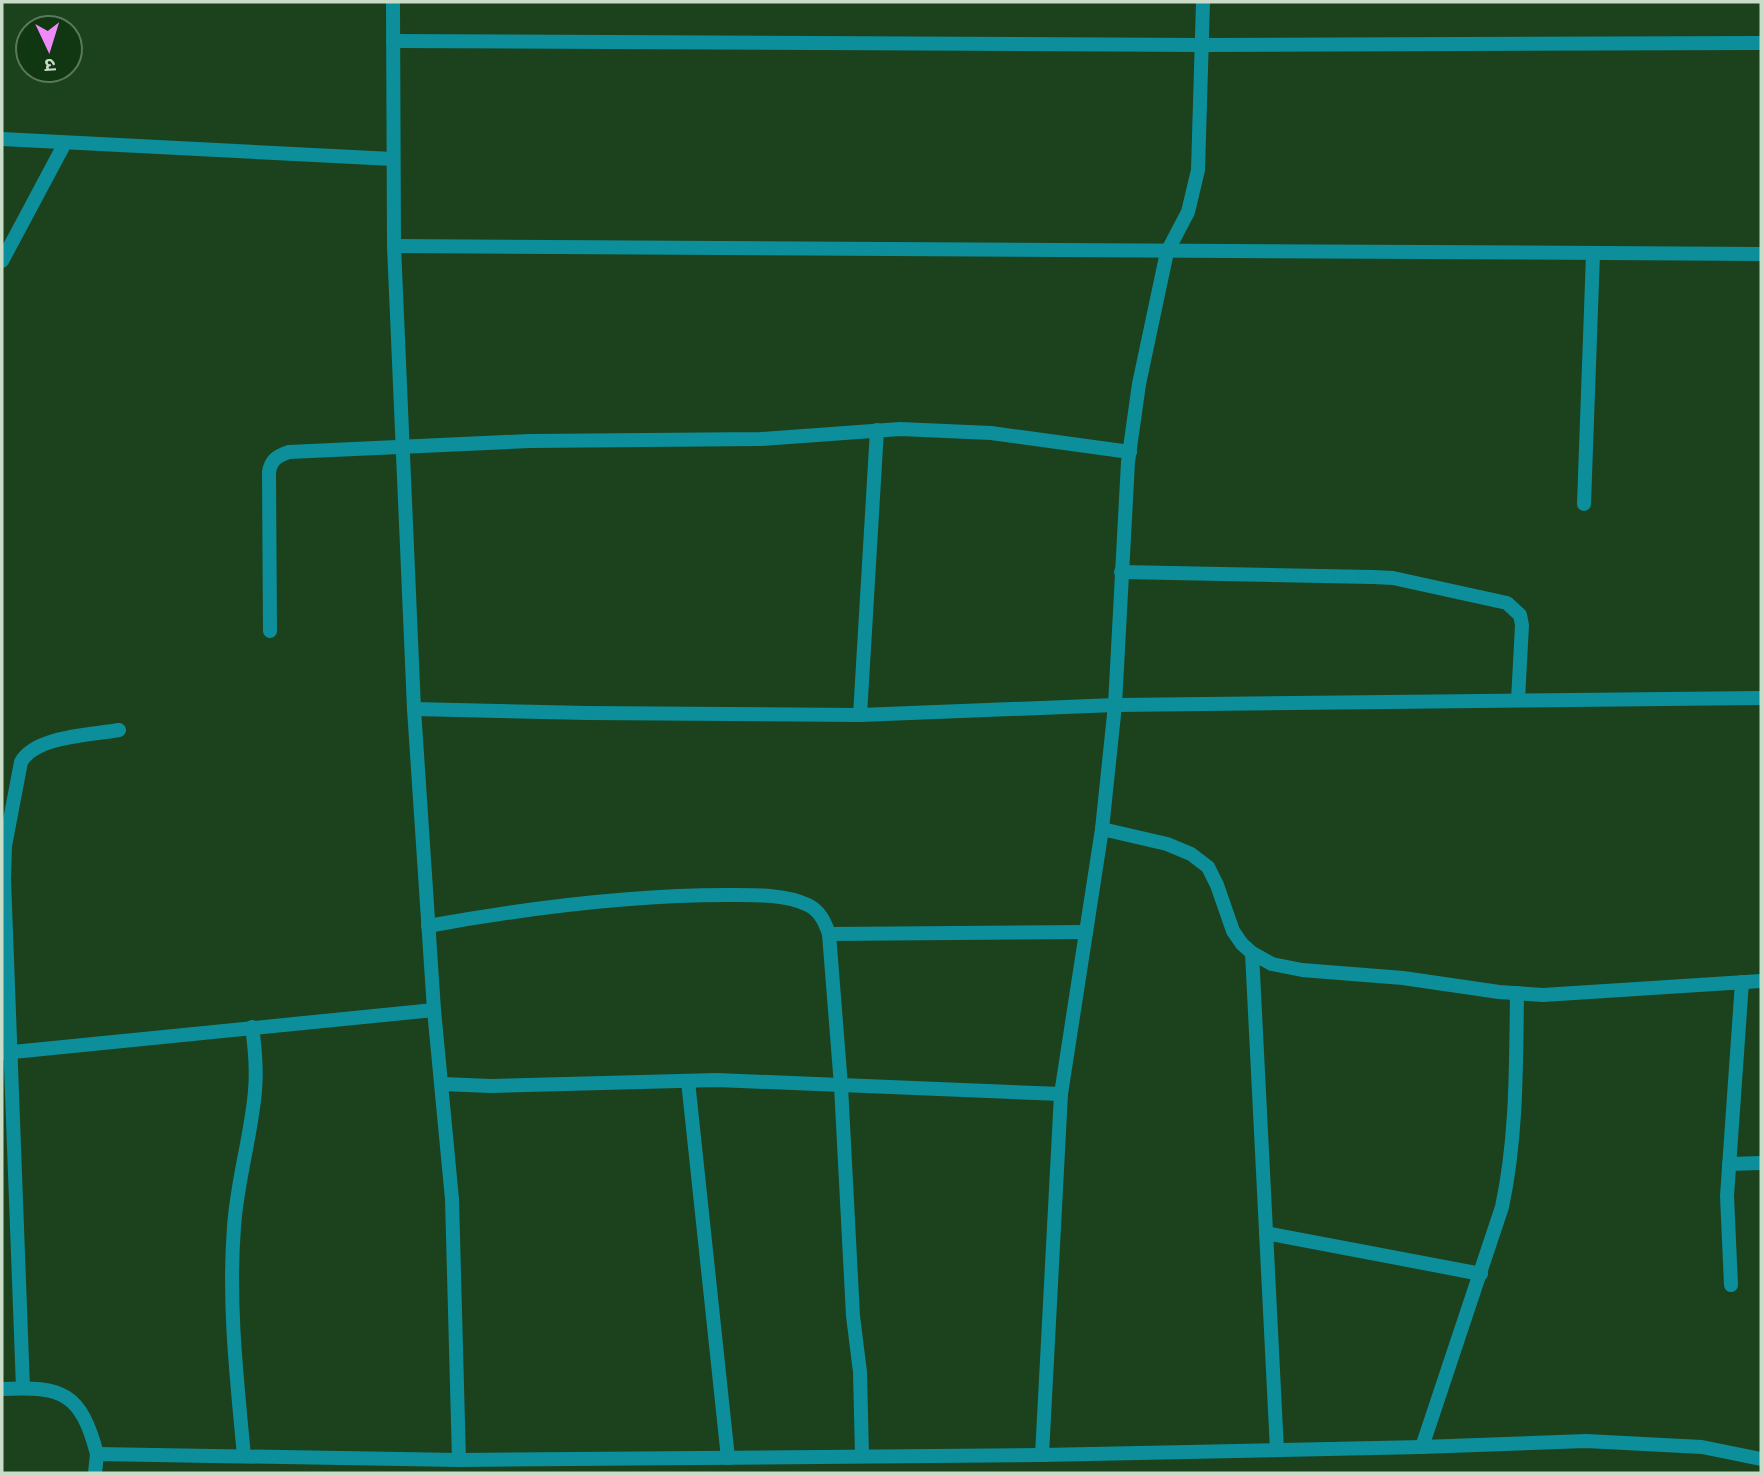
<svg xmlns="http://www.w3.org/2000/svg" width="1763" height="1475" font-family="Manrope,'Noto Sans Devanagari',sans-serif">
<style>
.lines{fill:none;stroke-linecap:round;stroke-linejoin:round}
.street{stroke:#0c8f9a;stroke-width:14}
</style>
<rect width="100%" height="100%" fill="#1c411d"/>
<g class="lines">
<g class="street">
<path d="M393,2L394,246L414,709L434,1010L452,1199L459,1460"/>
<path d="M393,41L1202,45L1761,43"/>
<path d="M2,139L393,159"/>
<path d="M394,246L1761,254"/>
<path d="M2,261L65,143"/>
<path d="M1584,504L1593,254"/>
<path d="M1121,572L1373,577L1393,578L1507,603L1520,615L1522,625L1518,700"/>
<path d="M270,631L269,472C271,460 277,456 289,452L529,441L761,439L900,429L991,433L1130,452"/>
<path d="M414,709L588,713L860,715L1115,705L1761,698"/>
<path d="M860,715L877,430"/>
<path d="M1102,829L1167,844L1191,854L1208,867L1217,885L1233,931L1242,944L1252,953L1272,964L1302,970L1403,978L1499,992L1543,995L1761,981"/>
<path d="M428,926C527,908 628,895 728,895C753,895 785,894 808,905C820,911 825,922 829,934L841,1086L853,1316L860,1372L862,1456"/>
<path d="M829,934L1086,932"/>
<path d="M1252,953L1277,1450"/>
<path d="M3,1053L434,1010"/>
<path d="M688,1081L728,1458"/>
<path d="M443,1084L491,1086L717,1080L1061,1094"/>
<path d="M1729,1164L1761,1163"/>
<path d="M1266,1233L1481,1274"/>
<path d="M1731,1285L1727,1196L1742,982"/>
<path d="M23,1388L4,879L5,846L21,762C35,736 91,735 119,730"/>
<path d="M2,1389C63,1386 81,1393 97,1454"/>
<path d="M1422,1447L1502,1207C1517,1137 1516,1065 1517,993"/>
<path d="M1042,1455L1061,1094L1102,829L1115,705L1128,462L1139,384L1167,252L1188,212L1198,170L1203,2"/>
<path d="M244,1456C237,1380 228,1304 234,1227C237,1181 251,1137 255,1091C257,1069 255,1048 252,1027"/>
<path d="M95,1473L97,1454L459,1460L1042,1455L1422,1447L1586,1441L1702,1447L1761,1459"/>
</g>
</g>
<rect width="1763" height="1475" fill="none" stroke="#c8dcc7" stroke-width="7"/>
<g transform="translate(49 49) rotate(176)"><circle r="33" fill="#113612" stroke="#5a785a" stroke-width="2"/>
<path d="M0-5L12 26L0 18L-12 26Z" fill="#ee8bf8"/>
<text y="-10" font-size="19" font-weight="bold" text-anchor="middle" fill="#c8dcc7">उ</text>
</g>
</svg>
